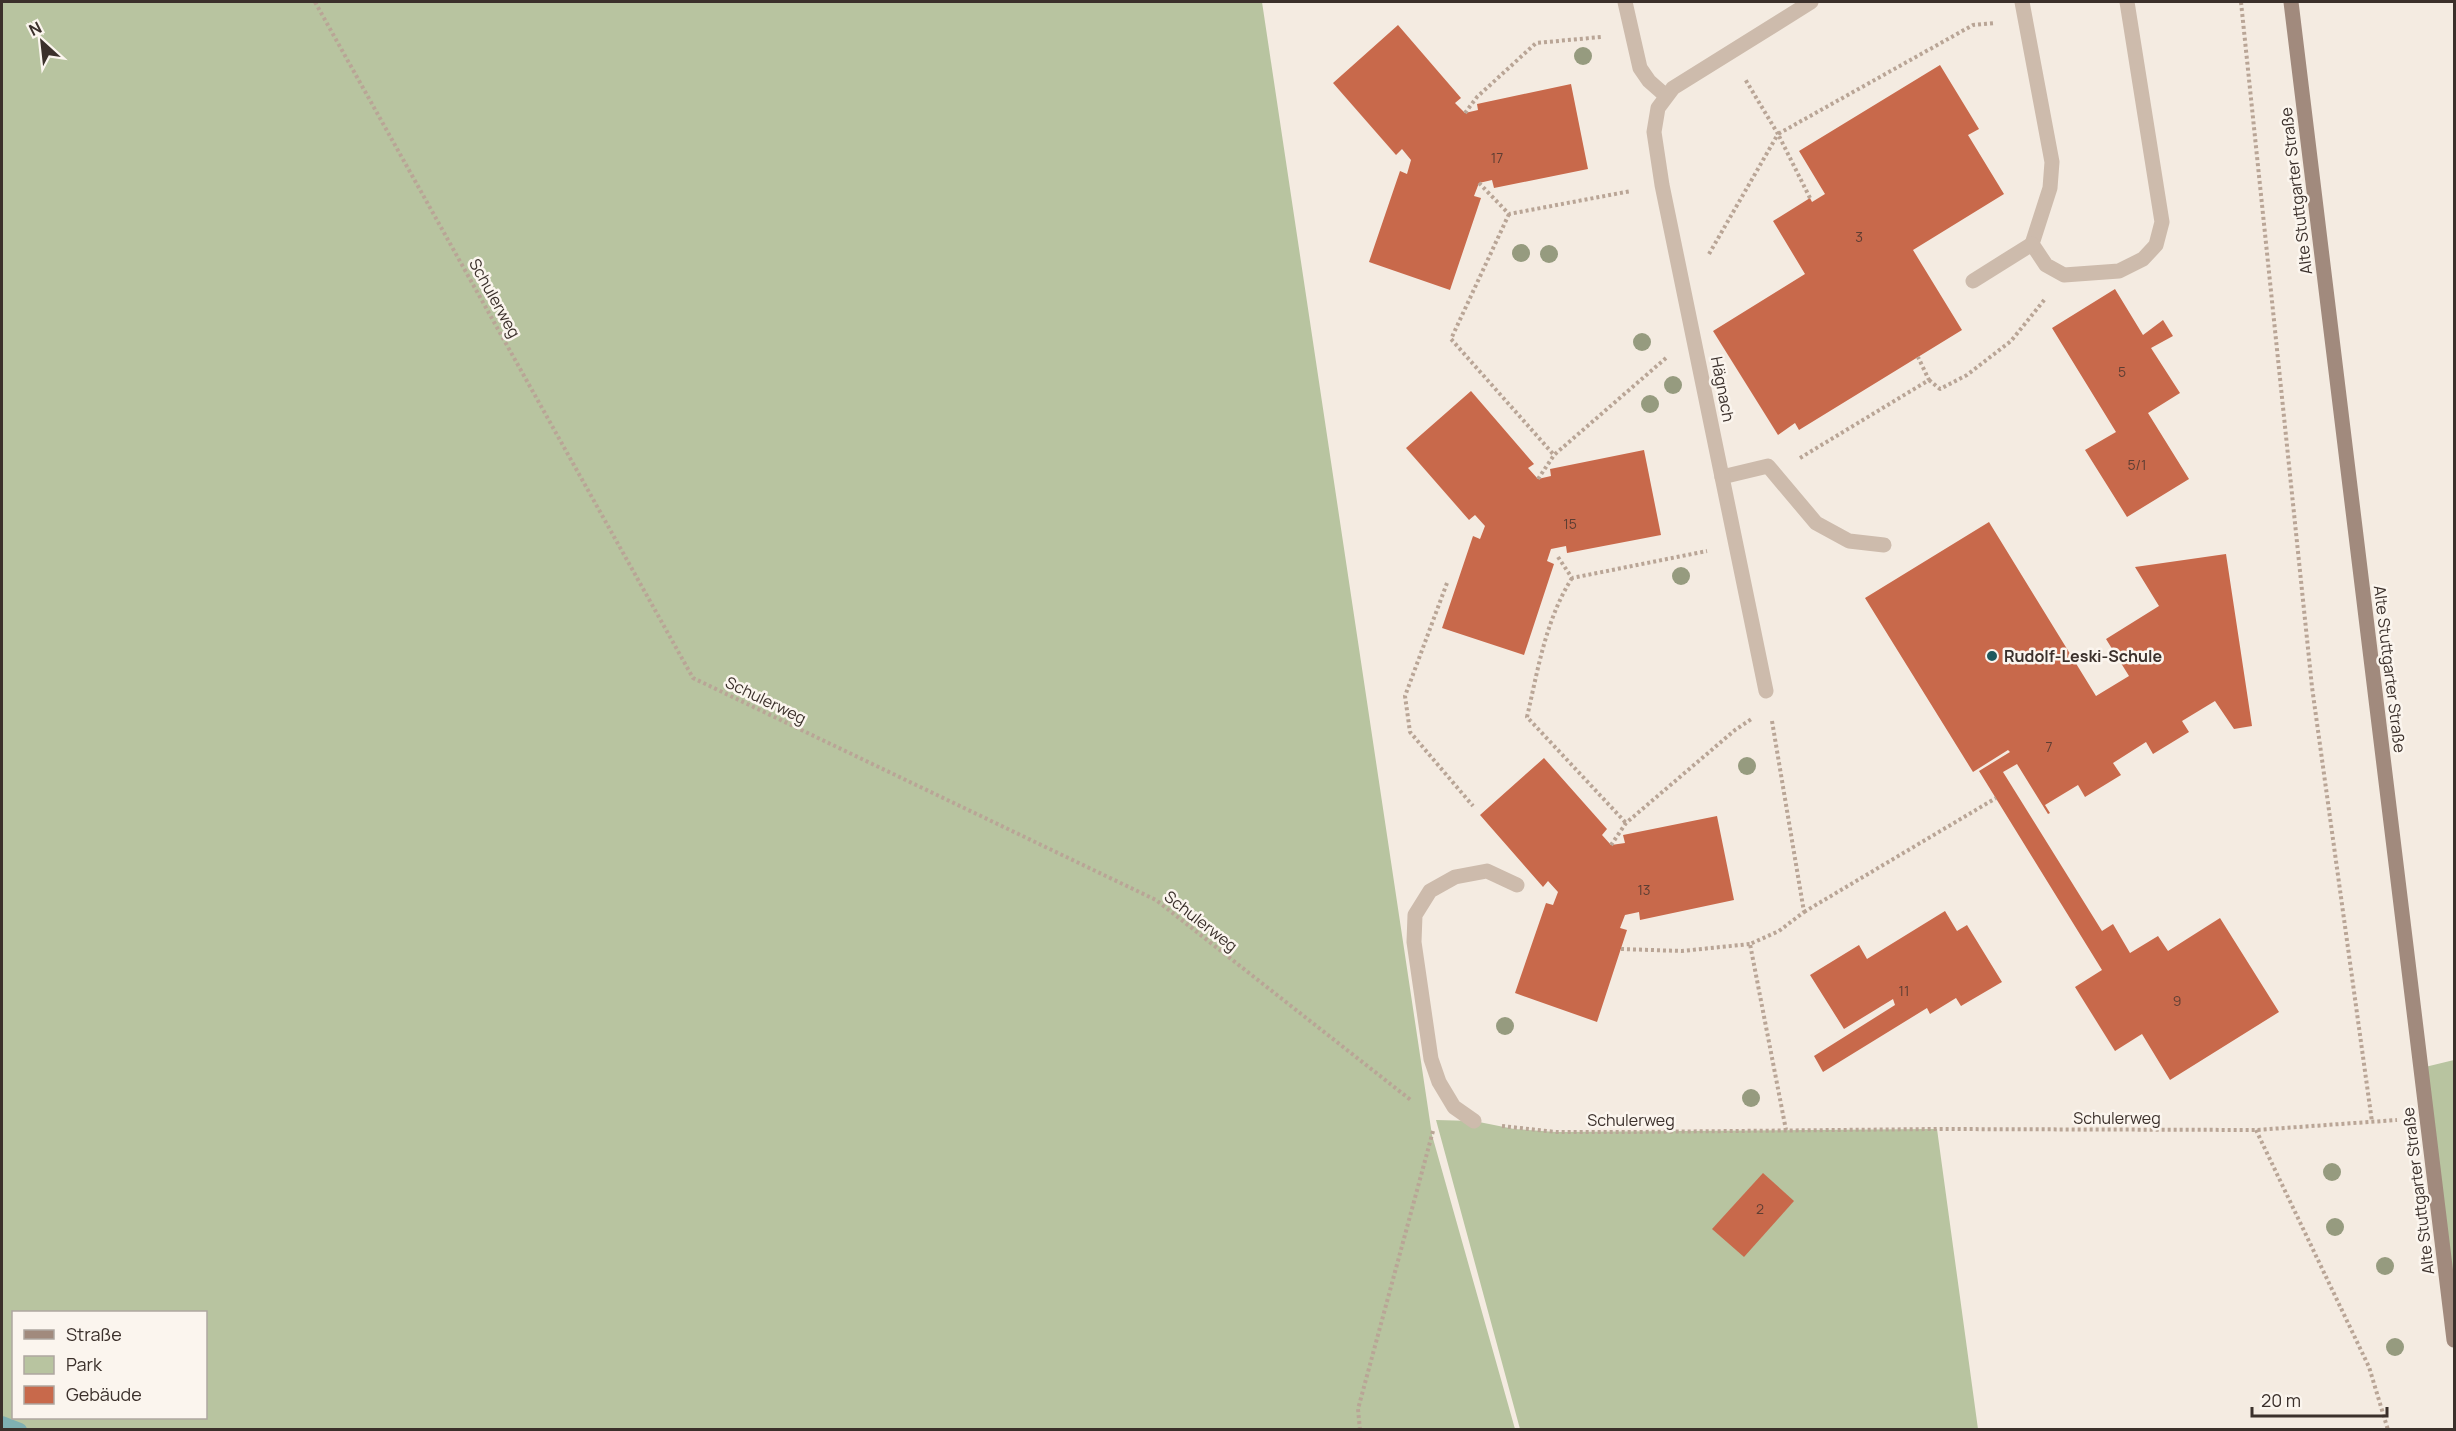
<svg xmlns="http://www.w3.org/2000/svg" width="2456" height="1431" font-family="Manrope,sans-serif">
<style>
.green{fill:#b8c4a0;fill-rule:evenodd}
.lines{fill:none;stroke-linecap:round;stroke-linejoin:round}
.stream{stroke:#7fb0b2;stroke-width:14}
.building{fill:#c8694b}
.path{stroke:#b9a596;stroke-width:4;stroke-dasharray:3 3;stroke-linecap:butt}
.lane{stroke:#cdbbac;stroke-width:15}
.secondary{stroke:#a18a7d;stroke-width:15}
.tree{fill:#969b7f}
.poi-dot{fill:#1f5a5e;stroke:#fbf5ee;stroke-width:2}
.labels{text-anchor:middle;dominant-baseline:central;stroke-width:5;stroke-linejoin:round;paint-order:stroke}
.number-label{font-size:14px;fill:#5e3e33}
.street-label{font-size:16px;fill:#3b302b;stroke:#fbf5ee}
.poi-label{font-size:16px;font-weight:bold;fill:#3b302b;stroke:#fbf5ee;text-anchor:start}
</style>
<rect width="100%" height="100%" fill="#f4ebe1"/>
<g class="green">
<path d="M2,2H1262L1432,1135L1515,1429H2ZM14,1312H206V1418H14Z"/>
<path d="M2454,1060V1316L2421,1068Z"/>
<path d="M1436,1120L1474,1121L1514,1129L1556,1132L1937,1129L1978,1429H1520Z"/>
</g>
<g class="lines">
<path class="stream" d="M2,1423L20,1430"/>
</g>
<g class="building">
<path d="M1398,25L1461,98L1455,103L1465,113L1478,110L1477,104L1571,84L1588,169L1494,188L1492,180L1479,183L1474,196L1481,198L1450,290L1369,262L1400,171L1407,174L1411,160L1402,149L1396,155L1333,83Z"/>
<path d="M1940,65L1979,129L1968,135L2004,194L1913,250L1962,330L1799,430L1795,423L1778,435L1713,331L1805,274L1773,221L1810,198L1812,202L1825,194L1799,151Z"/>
<path d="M2115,289L2143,335L2163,320L2173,336L2151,348L2180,393L2148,413L2189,479L2127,517L2085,450L2116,432L2052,328Z"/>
<path d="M1471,391L1534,464L1528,468L1538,479L1551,476L1550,469L1644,450L1661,535L1567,553L1566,546L1551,549L1547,561L1554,564L1524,655L1442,628L1473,536L1480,539L1485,526L1475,515L1469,520L1406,448Z"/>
<path d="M1989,522L2096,696L2129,676L2106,639L2159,606L2135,567L2226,554L2252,726L2234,729L2215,701L2182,721L2189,732L2153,754L2146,742L2113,763L2121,775L2085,797L2078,785L2045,805L2050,813L2048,814L2017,764L2003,772L2102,931L2113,924L2130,953L2158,936L2168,951L2220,918L2279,1012L2170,1080L2142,1034L2115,1051L2075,987L2102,970L1979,771L2010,752L2008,750L1973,772L1865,598Z"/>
<path d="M1544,758L1607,829L1602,835L1611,845L1625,843L1623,835L1717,816L1734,900L1640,920L1639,912L1625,915L1620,928L1627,930L1597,1022L1515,993L1546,903L1553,905L1558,892L1548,881L1543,887L1480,815Z"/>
<path d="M1945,911L1957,931L1967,925L2002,982L1961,1006L1956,998L1930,1014L1927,1008L1823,1072L1814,1056L1895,1005L1893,999L1844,1029L1810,975L1859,945L1867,959Z"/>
<path d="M1763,1173L1794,1201L1744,1257L1712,1229Z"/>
</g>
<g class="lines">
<g class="path">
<path d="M315,2L693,678L1156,900L1412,1101"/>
<path d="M2241,2L2312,687L2372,1122"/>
<path d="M1465,113L1477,97L1536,43L1601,37"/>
<path d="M1479,183L1509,214L1631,191"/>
<path d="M1810,198L1778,134L1973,25L1995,23"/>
<path d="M1509,214L1451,339L1554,455"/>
<path d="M1709,254L1778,134L1745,79"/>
<path d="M1929,380L1940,389L1967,375L2011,341L2045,299"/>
<path d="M1800,458L1929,380L1918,357"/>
<path d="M1538,479L1554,455L1666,358"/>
<path d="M1558,557L1572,578L1707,551"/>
<path d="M1572,578C1546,619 1538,669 1527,717L1626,823"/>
<path d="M1447,583L1405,696L1410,732L1473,806"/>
<path d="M1772,721L1804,912L1779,931L1750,944L1786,1130"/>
<path d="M1611,845L1626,823L1735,730L1753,718"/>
<path d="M1804,912L1996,798"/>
<path d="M1621,949L1682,951L1750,944"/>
<path d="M1502,1126L1556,1132H1633L1937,1129L2256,1130L2397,1120"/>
<path d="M2256,1130L2369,1367L2388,1430"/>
<path d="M1360,1430L1358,1409L1433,1131"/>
</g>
<g class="lane">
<path d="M1625,2L1640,68L1649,81L1666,96"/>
<path d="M2022,2L2052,162L2050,188L2032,244L2046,265L2064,275L2119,271L2143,259L2156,245L2162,222L2127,2"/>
<path d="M1973,281L2032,244"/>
<path d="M1722,477L1768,466L1816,523L1849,541L1884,545"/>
<path d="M1766,691L1662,185L1654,132L1658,108L1673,88L1811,2"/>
<path d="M1474,1121L1454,1107L1439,1082L1431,1059L1414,942L1415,915L1430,891L1455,877L1487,871L1517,885"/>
</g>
<path class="secondary" d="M2291,2L2454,1340"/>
</g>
<g class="tree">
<circle cx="1583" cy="56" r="9"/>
<circle cx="1521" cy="253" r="9"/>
<circle cx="1549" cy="254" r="9"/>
<circle cx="1642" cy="342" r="9"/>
<circle cx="1673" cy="385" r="9"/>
<circle cx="1650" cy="404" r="9"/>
<circle cx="1681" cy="576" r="9"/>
<circle cx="1747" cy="766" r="9"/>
<circle cx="1505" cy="1026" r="9"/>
<circle cx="1751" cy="1098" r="9"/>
<circle cx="2332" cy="1172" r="9"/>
<circle cx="2335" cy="1227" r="9"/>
<circle cx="2385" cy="1266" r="9"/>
<circle cx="2395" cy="1347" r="9"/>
</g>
<circle class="poi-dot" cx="1992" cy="656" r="6"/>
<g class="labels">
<g class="number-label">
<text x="1497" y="157">17</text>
<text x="1859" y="236">3</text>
<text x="2122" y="371">5</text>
<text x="2137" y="464">5/1</text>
<text x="1570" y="523">15</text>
<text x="2049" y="746">7</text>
<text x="1644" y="889">13</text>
<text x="1904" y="990">11</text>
<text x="2177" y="1000">9</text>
<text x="1760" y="1208">2</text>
</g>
<g class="street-label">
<text transform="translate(2296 191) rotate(-97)">Alte Stuttgarter Straße</text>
<text transform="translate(495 298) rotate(61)">Schulerweg</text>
<text transform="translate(1723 389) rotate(79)">Hägnach</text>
<text transform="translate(2390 669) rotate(83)">Alte Stuttgarter Straße</text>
<text transform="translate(766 700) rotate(26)">Schulerweg</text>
<text transform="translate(1201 921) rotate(38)">Schulerweg</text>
<text x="2117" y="1118">Schulerweg</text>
<text x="1631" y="1120">Schulerweg</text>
<text transform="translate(2418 1191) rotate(-97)">Alte Stuttgarter Straße</text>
</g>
<g class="poi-label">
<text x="2004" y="656">Rudolf-Leski-Schule</text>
</g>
</g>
<rect width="2456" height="1431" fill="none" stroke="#3b302b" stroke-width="6"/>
<rect x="12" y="1311" width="195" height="108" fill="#fbf5ee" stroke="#aea6a0" stroke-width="1.5"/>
<rect x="24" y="1330" width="30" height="9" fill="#a18a7d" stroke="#aea6a0" stroke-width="1.5"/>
<text x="66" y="1341" font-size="18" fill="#3b302b">Straße</text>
<rect x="24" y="1356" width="30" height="18" fill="#b8c4a0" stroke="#aea6a0" stroke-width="1.5"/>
<text x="66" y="1371" font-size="18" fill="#3b302b">Park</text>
<rect x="24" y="1386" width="30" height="18" fill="#c8694b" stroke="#aea6a0" stroke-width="1.5"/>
<text x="66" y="1401" font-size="18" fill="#3b302b">Gebäude</text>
<g transform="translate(42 42) rotate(333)" stroke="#fbf5ee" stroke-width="4.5" paint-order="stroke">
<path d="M0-4.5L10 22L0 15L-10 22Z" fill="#3b302b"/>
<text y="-9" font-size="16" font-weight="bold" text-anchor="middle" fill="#3b302b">N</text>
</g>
<path d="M2252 1407v9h135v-9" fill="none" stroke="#3b302b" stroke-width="3"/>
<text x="2261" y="1407" font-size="18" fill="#3b302b" stroke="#fbf5ee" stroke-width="4.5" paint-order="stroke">20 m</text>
</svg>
